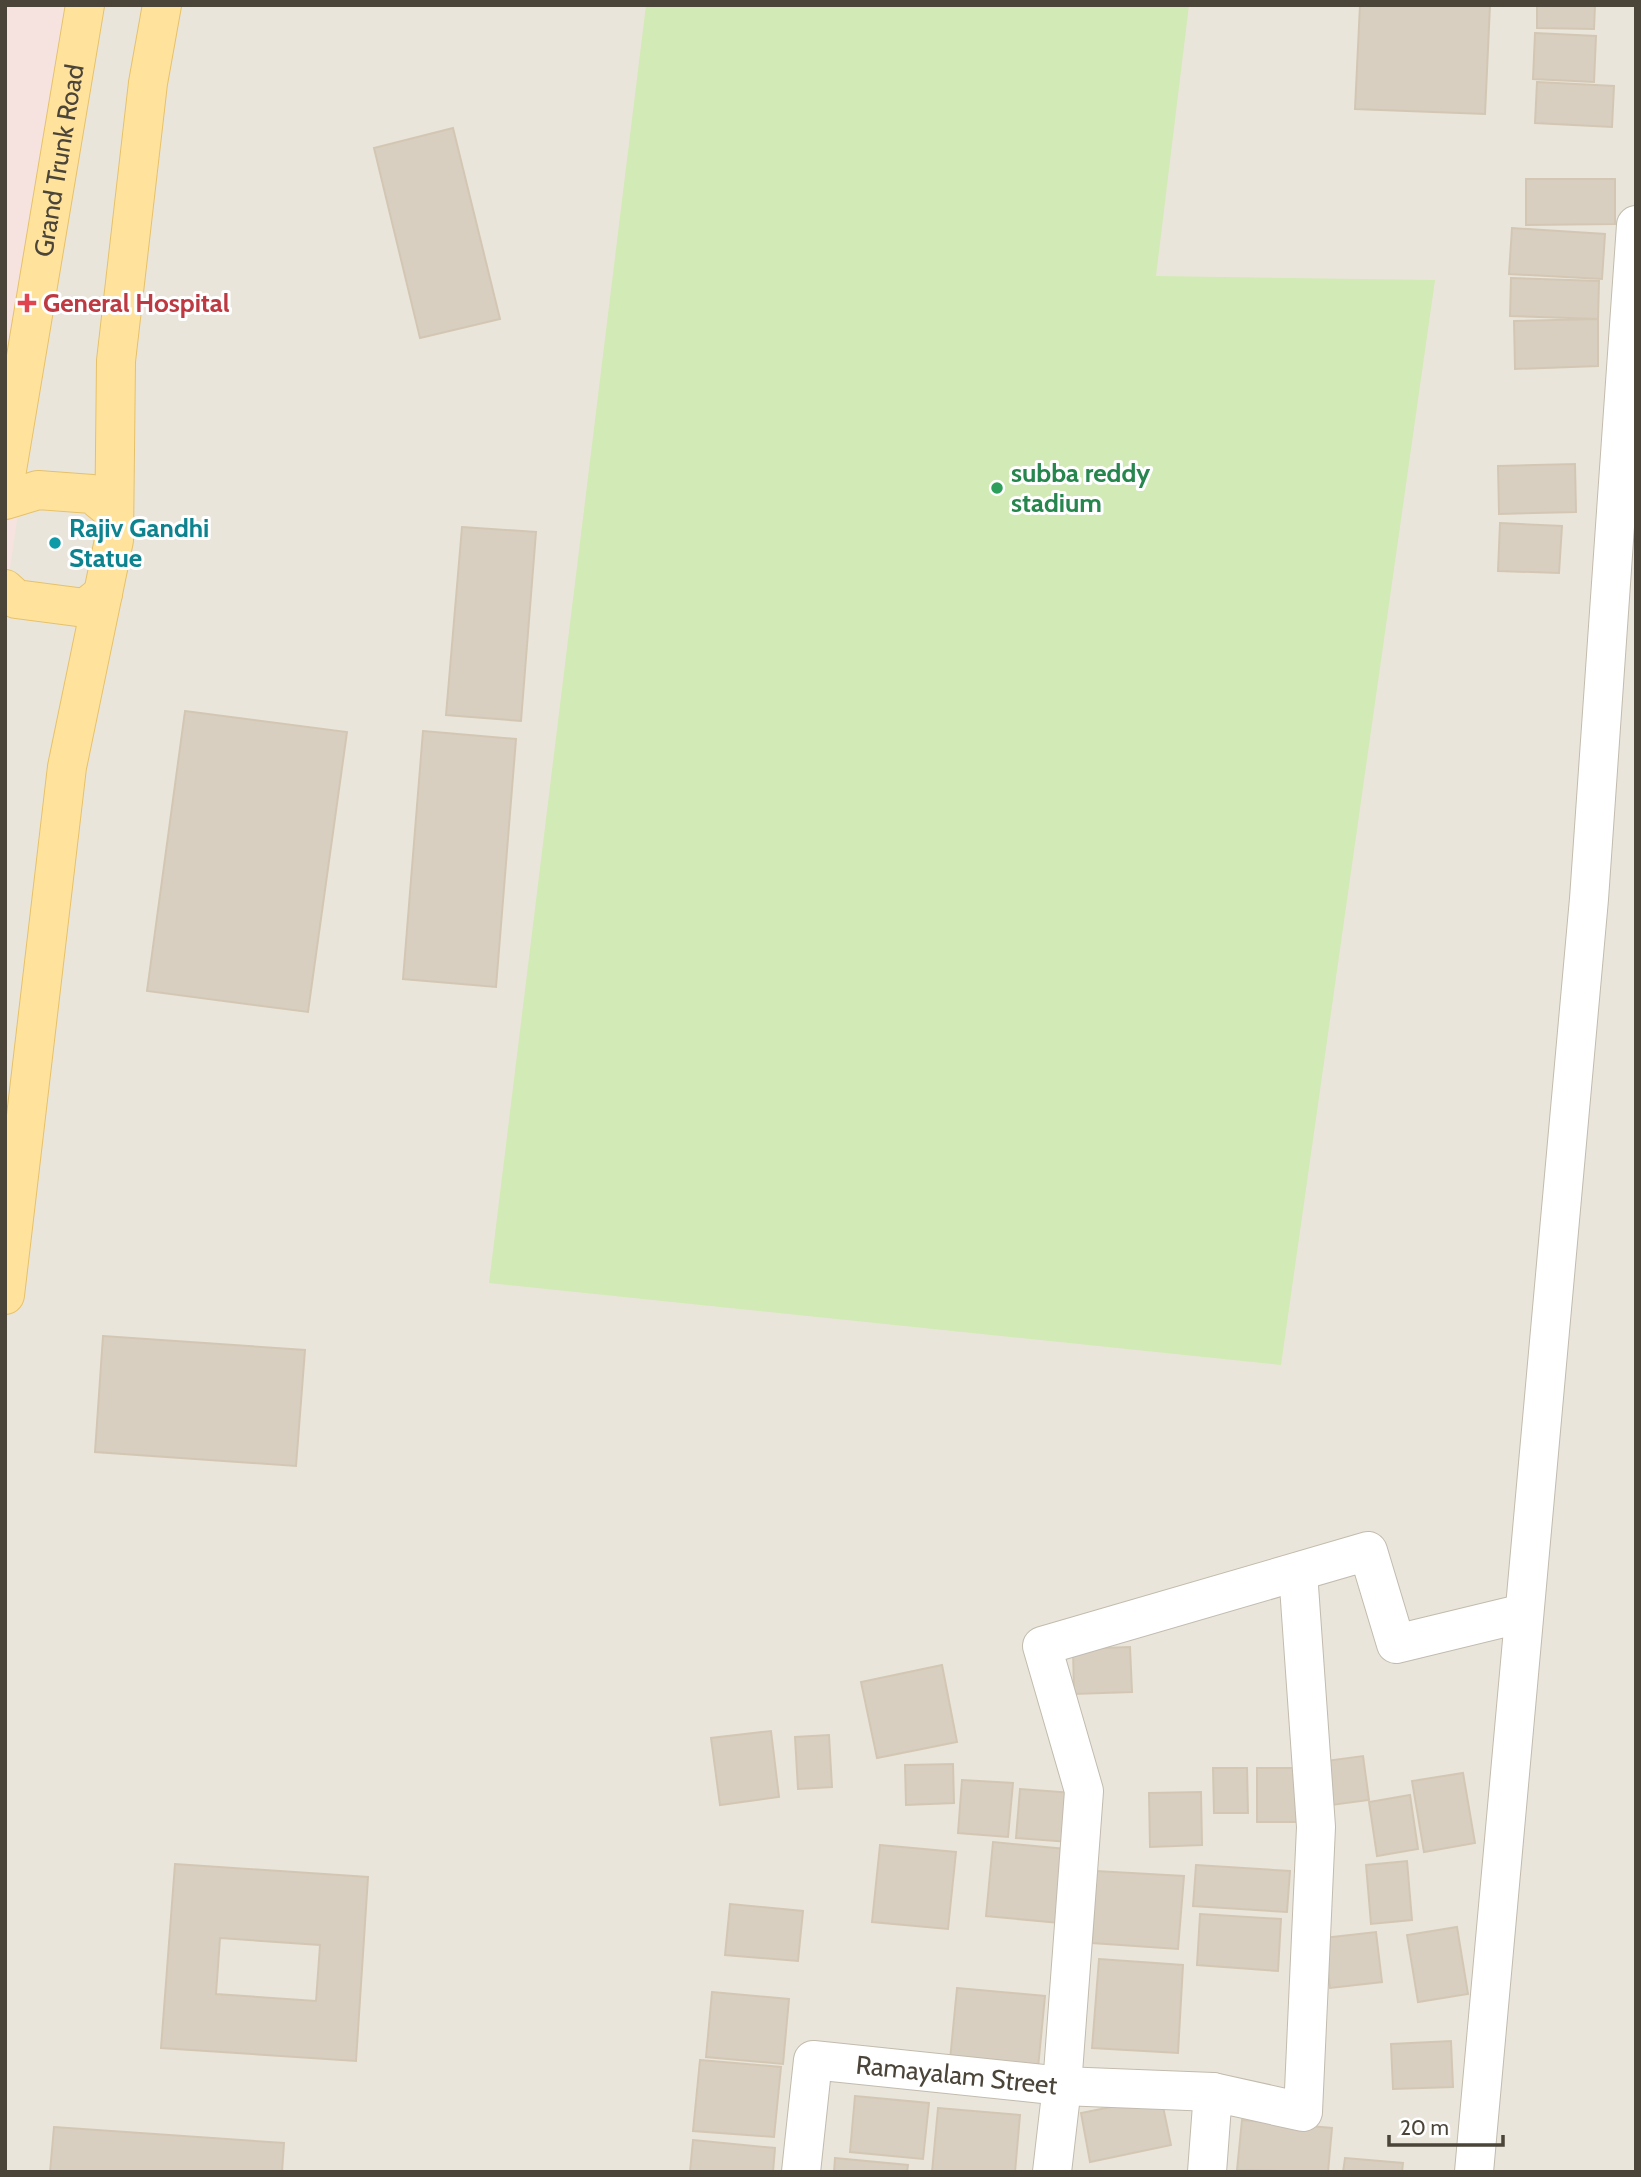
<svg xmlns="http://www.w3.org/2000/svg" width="1641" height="2177" font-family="Cabin,sans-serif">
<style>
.residential{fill:#eae5da}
.medical{fill:#f6e3e0}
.green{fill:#d2eab5}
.building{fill:#d8cfc1;stroke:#d3c7b4;stroke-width:2;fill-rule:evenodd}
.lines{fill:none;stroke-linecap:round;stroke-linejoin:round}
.minor-casing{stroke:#c2bbae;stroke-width:40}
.major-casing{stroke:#e6c16a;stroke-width:40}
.minor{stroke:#fff;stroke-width:38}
.major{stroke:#ffe39c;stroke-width:38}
.health-dot{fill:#e0444e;stroke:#fff;stroke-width:2.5}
.leisure-dot{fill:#2e9e5b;stroke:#fff;stroke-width:2.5}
.culture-dot{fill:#0f9aa8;stroke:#fff;stroke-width:2.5}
.labels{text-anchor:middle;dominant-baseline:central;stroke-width:6;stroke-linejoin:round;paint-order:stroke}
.street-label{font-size:26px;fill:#4b4439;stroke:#fff}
.health-label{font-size:26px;font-weight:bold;fill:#be3a42;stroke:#fff;text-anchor:start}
.leisure-label{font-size:26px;font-weight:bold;fill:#27864d;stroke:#fff;text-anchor:start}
.culture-label{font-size:26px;font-weight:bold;fill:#0d838f;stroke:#fff;text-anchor:start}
</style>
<rect width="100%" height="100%" fill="#f6f3ec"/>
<rect class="residential" x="5" y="5" width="1631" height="2167"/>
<path class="medical" d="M5,5H92L5,602Z"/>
<path class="green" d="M646,5H1189L1156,276L1435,280L1281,1365L489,1283Z"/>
<g class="building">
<path d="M1360,5H1490L1485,114L1355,109Z"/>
<path d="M1537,5H1595L1594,29L1537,28Z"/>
<path d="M1535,33L1596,36L1594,82L1533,79Z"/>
<path d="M1537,82L1614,86L1612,127L1535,123Z"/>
<path d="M453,128L500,319L420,338L374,148Z"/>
<path d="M1526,179H1615V224L1526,225Z"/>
<path d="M1512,228L1605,234L1602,279L1509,274Z"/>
<path d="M1511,278L1599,281L1598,319L1510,316Z"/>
<path d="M1598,319V366L1515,369L1514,321Z"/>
<path d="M1575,464L1576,512L1499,514L1498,466Z"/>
<path d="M1500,523L1562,526L1559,573L1498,571Z"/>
<path d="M462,527L536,532L521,721L446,715Z"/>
<path d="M185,711L347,732L308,1012L147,991Z"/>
<path d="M423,731L516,739L496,987L403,979Z"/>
<path d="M103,1336L305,1350L296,1466L95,1452Z"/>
<path d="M1130,1647L1132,1692L1074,1694L1073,1649Z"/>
<path d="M942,1665L957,1742L877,1758L861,1682Z"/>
<path d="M771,1731L779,1797L720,1805L711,1738Z"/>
<path d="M829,1735L832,1787L798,1789L795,1737Z"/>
<path d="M1363,1756L1369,1800L1324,1806L1318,1762Z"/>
<path d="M953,1764L954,1803L906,1805L905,1765Z"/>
<path d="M1213,1768H1247L1248,1813H1214Z"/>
<path d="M1257,1768H1301L1300,1822H1257Z"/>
<path d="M1463,1773L1475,1843L1424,1852L1412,1781Z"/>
<path d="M962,1780L1013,1783L1008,1837L958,1833Z"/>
<path d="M1020,1789L1073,1793L1069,1842L1016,1838Z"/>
<path d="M1201,1792L1202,1845L1150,1847L1149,1793Z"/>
<path d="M1410,1795L1418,1849L1377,1856L1369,1802Z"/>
<path d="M993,1842L1066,1849L1059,1923L986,1916Z"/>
<path d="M880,1845L956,1852L948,1929L872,1922Z"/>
<path d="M1407,1861L1412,1920L1371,1924L1366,1865Z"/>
<path d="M175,1864L368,1877L356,2061L161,2048ZM220,1938L320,1945L316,2001L216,1994Z"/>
<path d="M1196,1865L1290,1871L1287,1912L1193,1906Z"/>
<path d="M1096,1871L1184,1876L1178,1949L1092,1943Z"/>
<path d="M730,1904L803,1911L798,1961L725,1955Z"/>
<path d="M1200,1914L1281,1919L1278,1971L1197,1965Z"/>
<path d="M1457,1927L1468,1994L1418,2002L1407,1935Z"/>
<path d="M1376,1932L1382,1982L1330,1988L1324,1938Z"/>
<path d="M1099,1959L1183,1965L1178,2053L1092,2048Z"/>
<path d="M957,1988L1045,1996L1038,2068L950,2060Z"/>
<path d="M712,1992L789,1999L783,2064L706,2057Z"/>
<path d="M1451,2041L1453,2087L1393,2089L1391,2044Z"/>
<path d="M700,2060L781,2067L774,2137L693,2131Z"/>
<path d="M855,2096L929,2103L923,2159L850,2152Z"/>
<path d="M1161,2097L1171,2145L1090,2162L1081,2113Z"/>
<path d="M938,2108L1020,2115L1015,2172H932Z"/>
<path d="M1242,2120L1332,2128L1328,2172L1237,2170Z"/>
<path d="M54,2127L284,2143L282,2172H50Z"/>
<path d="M693,2140L775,2148L773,2172H690Z"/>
<path d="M835,2158L908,2165L907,2172H834Z"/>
<path d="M1345,2158L1403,2163L1402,2172H1343Z"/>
</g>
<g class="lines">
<g class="minor-casing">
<g id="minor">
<path id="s1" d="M801,2172L813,2060L1062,2086L1213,2092"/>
<path d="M1052,2172L1062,2086L1084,1791L1042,1646L1368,1551L1396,1644L1524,1613"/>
<path d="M1207,2172L1213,2092L1303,2112L1316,1827L1298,1572"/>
<path d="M1474,2172L1589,899L1636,225"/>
</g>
</g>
<g class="major-casing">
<g id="major">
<path id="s2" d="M5,482L85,5"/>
<path d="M5,500L38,490L92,494L114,512"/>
<path d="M5,589L16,599L85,608L103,594"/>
<path d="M5,1295L67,767L114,540L116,361L148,83L162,5"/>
</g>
</g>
<use href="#minor" class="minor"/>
<use href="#major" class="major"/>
</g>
<path class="health-dot" d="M23.5 292.5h7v7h7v7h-7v7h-7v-7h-7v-7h7z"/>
<circle class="leisure-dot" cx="997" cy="488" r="7"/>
<circle class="culture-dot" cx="55" cy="543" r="7"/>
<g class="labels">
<g class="street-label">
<text stroke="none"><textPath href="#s2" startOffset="326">Grand Trunk Road</textPath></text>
<text stroke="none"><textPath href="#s1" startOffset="257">Ramayalam Street</textPath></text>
</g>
<g class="health-label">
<text x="43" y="303">General Hospital</text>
</g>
<g class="leisure-label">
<text x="1011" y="473">subba reddy<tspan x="1011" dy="30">stadium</tspan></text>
</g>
<g class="culture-label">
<text x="69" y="528">Rajiv Gandhi<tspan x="69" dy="30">Statue</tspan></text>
</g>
</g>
<rect width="1641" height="2177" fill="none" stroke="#4b4439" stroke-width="14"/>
<path d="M1389 2135v10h114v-10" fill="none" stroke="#4b4439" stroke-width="3.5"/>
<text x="1400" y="2135" font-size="21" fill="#4b4439" stroke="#ffffff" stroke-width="5" paint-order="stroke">20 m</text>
</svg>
